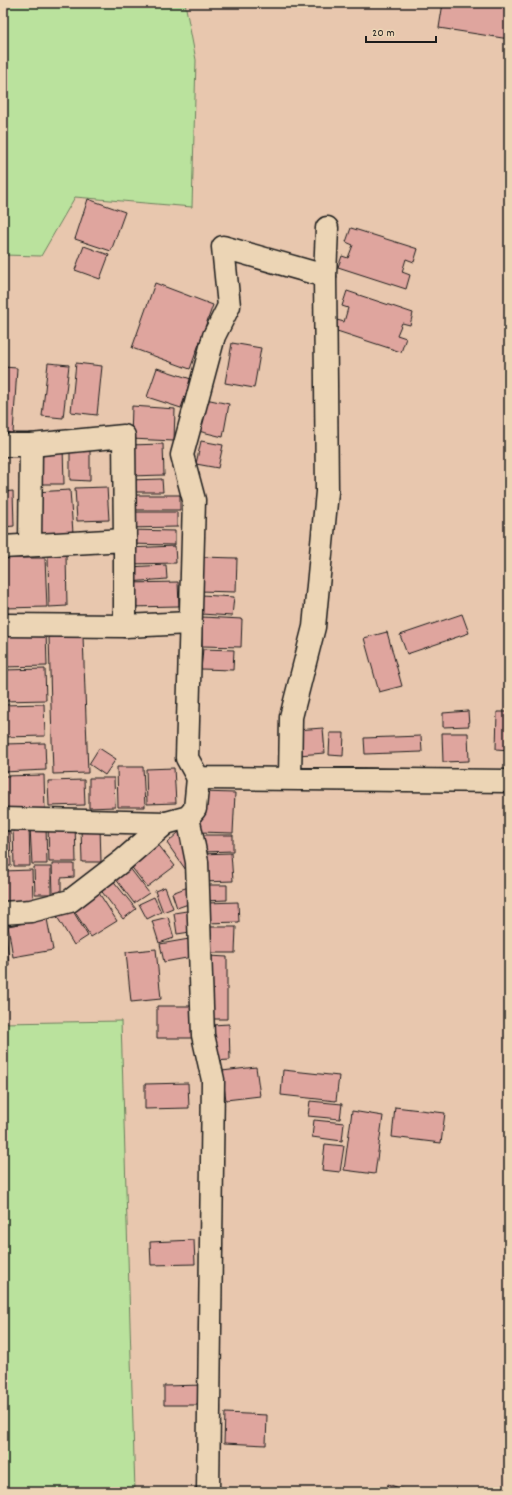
<svg xmlns="http://www.w3.org/2000/svg" width="512" height="1495" font-family="Dekko,sans-serif">
<style>
.green{fill:#bae29d;stroke:#6b7f5c}
.building{fill:#dfa59e;stroke:#1c1c1c}
.lines{fill:none;stroke-linecap:round;stroke-linejoin:round}
.minor-casing{stroke:#1c1c1c;stroke-width:25}
.minor{stroke:#ecd5b5;stroke-width:22}
</style>
<rect width="100%" height="100%" fill="#e8c7ae"/>
<filter id="ink" filterUnits="userSpaceOnUse"><feTurbulence type="fractalNoise" baseFrequency=".025" numOctaves="2"/><feDisplacementMap in="SourceGraphic" scale="8" xChannelSelector="R" yChannelSelector="G"/><feConvolveMatrix kernelMatrix="1 2 1 2 8 2 1 2 1" color-interpolation-filters="sRGB"/></filter>
<g filter="url(#ink)">
<g class="green">
<path d="M3,3H185L196,60L192,207L75,197L41,256L3,255Z"/>
<path d="M121,1021L135,1492H3V1023Z"/>
</g>
<g class="building">
<path d="M443,3H509V39L439,28Z"/>
<path d="M88,199L125,212L111,251L75,239Z"/>
<path d="M351,228L418,249L414,262L406,259L402,272L410,275L406,289L338,267L342,256L348,258L353,245L346,242Z"/>
<path d="M84,246L109,255L100,279L75,270Z"/>
<path d="M155,283L213,305L190,369L132,348Z"/>
<path d="M347,291L413,313L410,325L402,323L397,335L406,338L401,352L334,330L337,320L344,322L348,308L342,306Z"/>
<path d="M232,343L261,348L254,388L225,383Z"/>
<path d="M48,363L69,365L63,418L42,416Z"/>
<path d="M76,363L102,366L97,415L71,412Z"/>
<path d="M3,367L17,368L13,433L3,432Z"/>
<path d="M157,368L191,379L181,408L147,397Z"/>
<path d="M201,398L229,404L223,437L194,430Z"/>
<path d="M132,406L175,409L174,441L131,439Z"/>
<path d="M201,441L223,445L218,468L196,464Z"/>
<path d="M163,444L164,475L130,476L129,445Z"/>
<path d="M63,447L64,484H39V448Z"/>
<path d="M70,447H90V481L70,480Z"/>
<path d="M162,479L163,492H129L128,480Z"/>
<path d="M107,487L109,520L77,521L75,488Z"/>
<path d="M70,490L73,533L37,535L35,492Z"/>
<path d="M13,491L14,526L4,527L3,492Z"/>
<rect x="128" y="495" width="52" height="15"/>
<path d="M127,512H177V527L127,528Z"/>
<path d="M128,530L175,531V545L128,544Z"/>
<path d="M175,546L176,563L129,564L128,548Z"/>
<path d="M66,555L67,606L49,607L48,556Z"/>
<path d="M200,557L237,558L236,592L199,591Z"/>
<path d="M3,558H45L47,607L3,608Z"/>
<path d="M166,565L167,579L129,582L128,567Z"/>
<path d="M178,582L179,606L129,607L128,583Z"/>
<path d="M202,595L234,597L232,616L201,614Z"/>
<path d="M462,614L469,633L407,654L400,635Z"/>
<path d="M202,617L242,619L241,647L202,646Z"/>
<path d="M46,631L47,666L3,667V632Z"/>
<path d="M387,632L402,686L379,692L364,638Z"/>
<path d="M83,636L88,773L53,774L49,637Z"/>
<path d="M203,649L234,650L233,670L201,669Z"/>
<path d="M45,669L46,700L3,701V670Z"/>
<path d="M44,704L45,736L3,737V705Z"/>
<path d="M468,711L469,726L443,727V713Z"/>
<path d="M497,712H509V750L496,749Z"/>
<path d="M323,728L325,753L298,755L296,730Z"/>
<path d="M330,733H344L343,756L329,755Z"/>
<path d="M442,733H468L469,761L443,762Z"/>
<path d="M421,736L422,752L365,754L364,738Z"/>
<path d="M45,743L46,770L3,772V744Z"/>
<path d="M99,748L116,759L105,775L89,764Z"/>
<path d="M117,767H143L145,807H118Z"/>
<path d="M174,768L176,803L147,804L146,769Z"/>
<path d="M44,775L45,811L3,812V776Z"/>
<path d="M89,778H114L115,807L89,808Z"/>
<path d="M84,780L85,805L49,806L48,781Z"/>
<path d="M201,792L235,793L233,833L199,832Z"/>
<path d="M75,822L76,862H49L48,823Z"/>
<path d="M29,825L30,866H14L13,826Z"/>
<path d="M30,827H46L47,864H32Z"/>
<path d="M100,827L101,862H82L81,828Z"/>
<path d="M10,831L11,866H3V832Z"/>
<path d="M180,831L194,869L188,873L167,843Z"/>
<path d="M202,835H233V851L203,852Z"/>
<path d="M157,843L175,866L147,887L130,865Z"/>
<path d="M231,853L233,881L202,882L201,854Z"/>
<path d="M126,863L149,893L134,903L112,874Z"/>
<path d="M52,864H74V877L61,878V894H53Z"/>
<path d="M34,867H51V894H35Z"/>
<path d="M32,870L33,902L3,903V871Z"/>
<path d="M111,878L136,909L123,919L99,888Z"/>
<path d="M203,885H227V900L203,901Z"/>
<path d="M165,887L173,908L163,912L155,891Z"/>
<path d="M188,887L194,902L177,908L172,893Z"/>
<path d="M97,890L117,921L91,937L71,906Z"/>
<path d="M154,897L161,912L147,919L139,904Z"/>
<path d="M238,902L239,922L207,923L206,903Z"/>
<path d="M70,906L88,936L74,945L56,915Z"/>
<path d="M193,910L197,931L177,934L174,913Z"/>
<path d="M168,917L174,938L159,943L152,921Z"/>
<path d="M47,919L53,950L13,957L8,926Z"/>
<path d="M208,927H236L235,953H208Z"/>
<path d="M6,928L9,965L3,966V929Z"/>
<path d="M195,938L198,956L164,962L160,944Z"/>
<path d="M156,949L161,999L131,1002L126,952Z"/>
<path d="M209,956L227,957V1019H209Z"/>
<path d="M157,1006H193L194,1038H157Z"/>
<path d="M229,1024L230,1060L213,1061L212,1025Z"/>
<path d="M256,1067L260,1096L226,1100L222,1071Z"/>
<path d="M283,1070L339,1076L336,1101L281,1095Z"/>
<path d="M188,1083L189,1108L145,1109V1084Z"/>
<path d="M310,1101L342,1104L340,1119L308,1116Z"/>
<path d="M395,1107L445,1113L441,1143L392,1137Z"/>
<path d="M352,1111L383,1116L375,1174L344,1170Z"/>
<path d="M314,1120L344,1123L342,1141L312,1137Z"/>
<path d="M325,1144L344,1146L340,1172L322,1170Z"/>
<path d="M194,1240L195,1264L151,1265L150,1242Z"/>
<path d="M204,1385V1405H164V1386Z"/>
<path d="M225,1413L267,1415L266,1445L224,1443Z"/>
<path d="M388,1484L410,1492H386Z"/>
</g>
<g class="lines">
<g class="minor-casing">
<g id="minor">
<path d="M325,276L327,228"/>
<path d="M3,445H31L124,436L125,540"/>
<path d="M30,545L31,445"/>
<path d="M3,547L125,540V626"/>
<path d="M3,625L125,626L190,623"/>
<path d="M290,779L291,717L314,627L327,492L325,276L223,247L229,306L214,336L182,455L194,500L187,758L198,778L509,781"/>
<path d="M188,817L197,862L203,1035L213,1080L208,1492"/>
<path d="M3,819L166,823L188,817L195,809L198,778"/>
<path d="M3,913L31,911L70,901L122,861L166,823"/>
</g>
</g>
<use href="#minor" class="minor"/>
</g>
</g>
<rect width="512" height="1495" fill="none" stroke="#ecd5b5" stroke-width="16"/>
<rect x="8" y="8" width="496" height="1479" fill="none" stroke="#1c1c1c" stroke-width="1.5" filter="url(#ink)"/>
<path d="M366 36v6h70v-6" fill="none" stroke="#1c1c1c" stroke-width="2"/>
<text x="372" y="36" font-size="12" fill="#1c1c1c" stroke="#ecd5b5" stroke-width="3" paint-order="stroke">20 m</text>
</svg>
